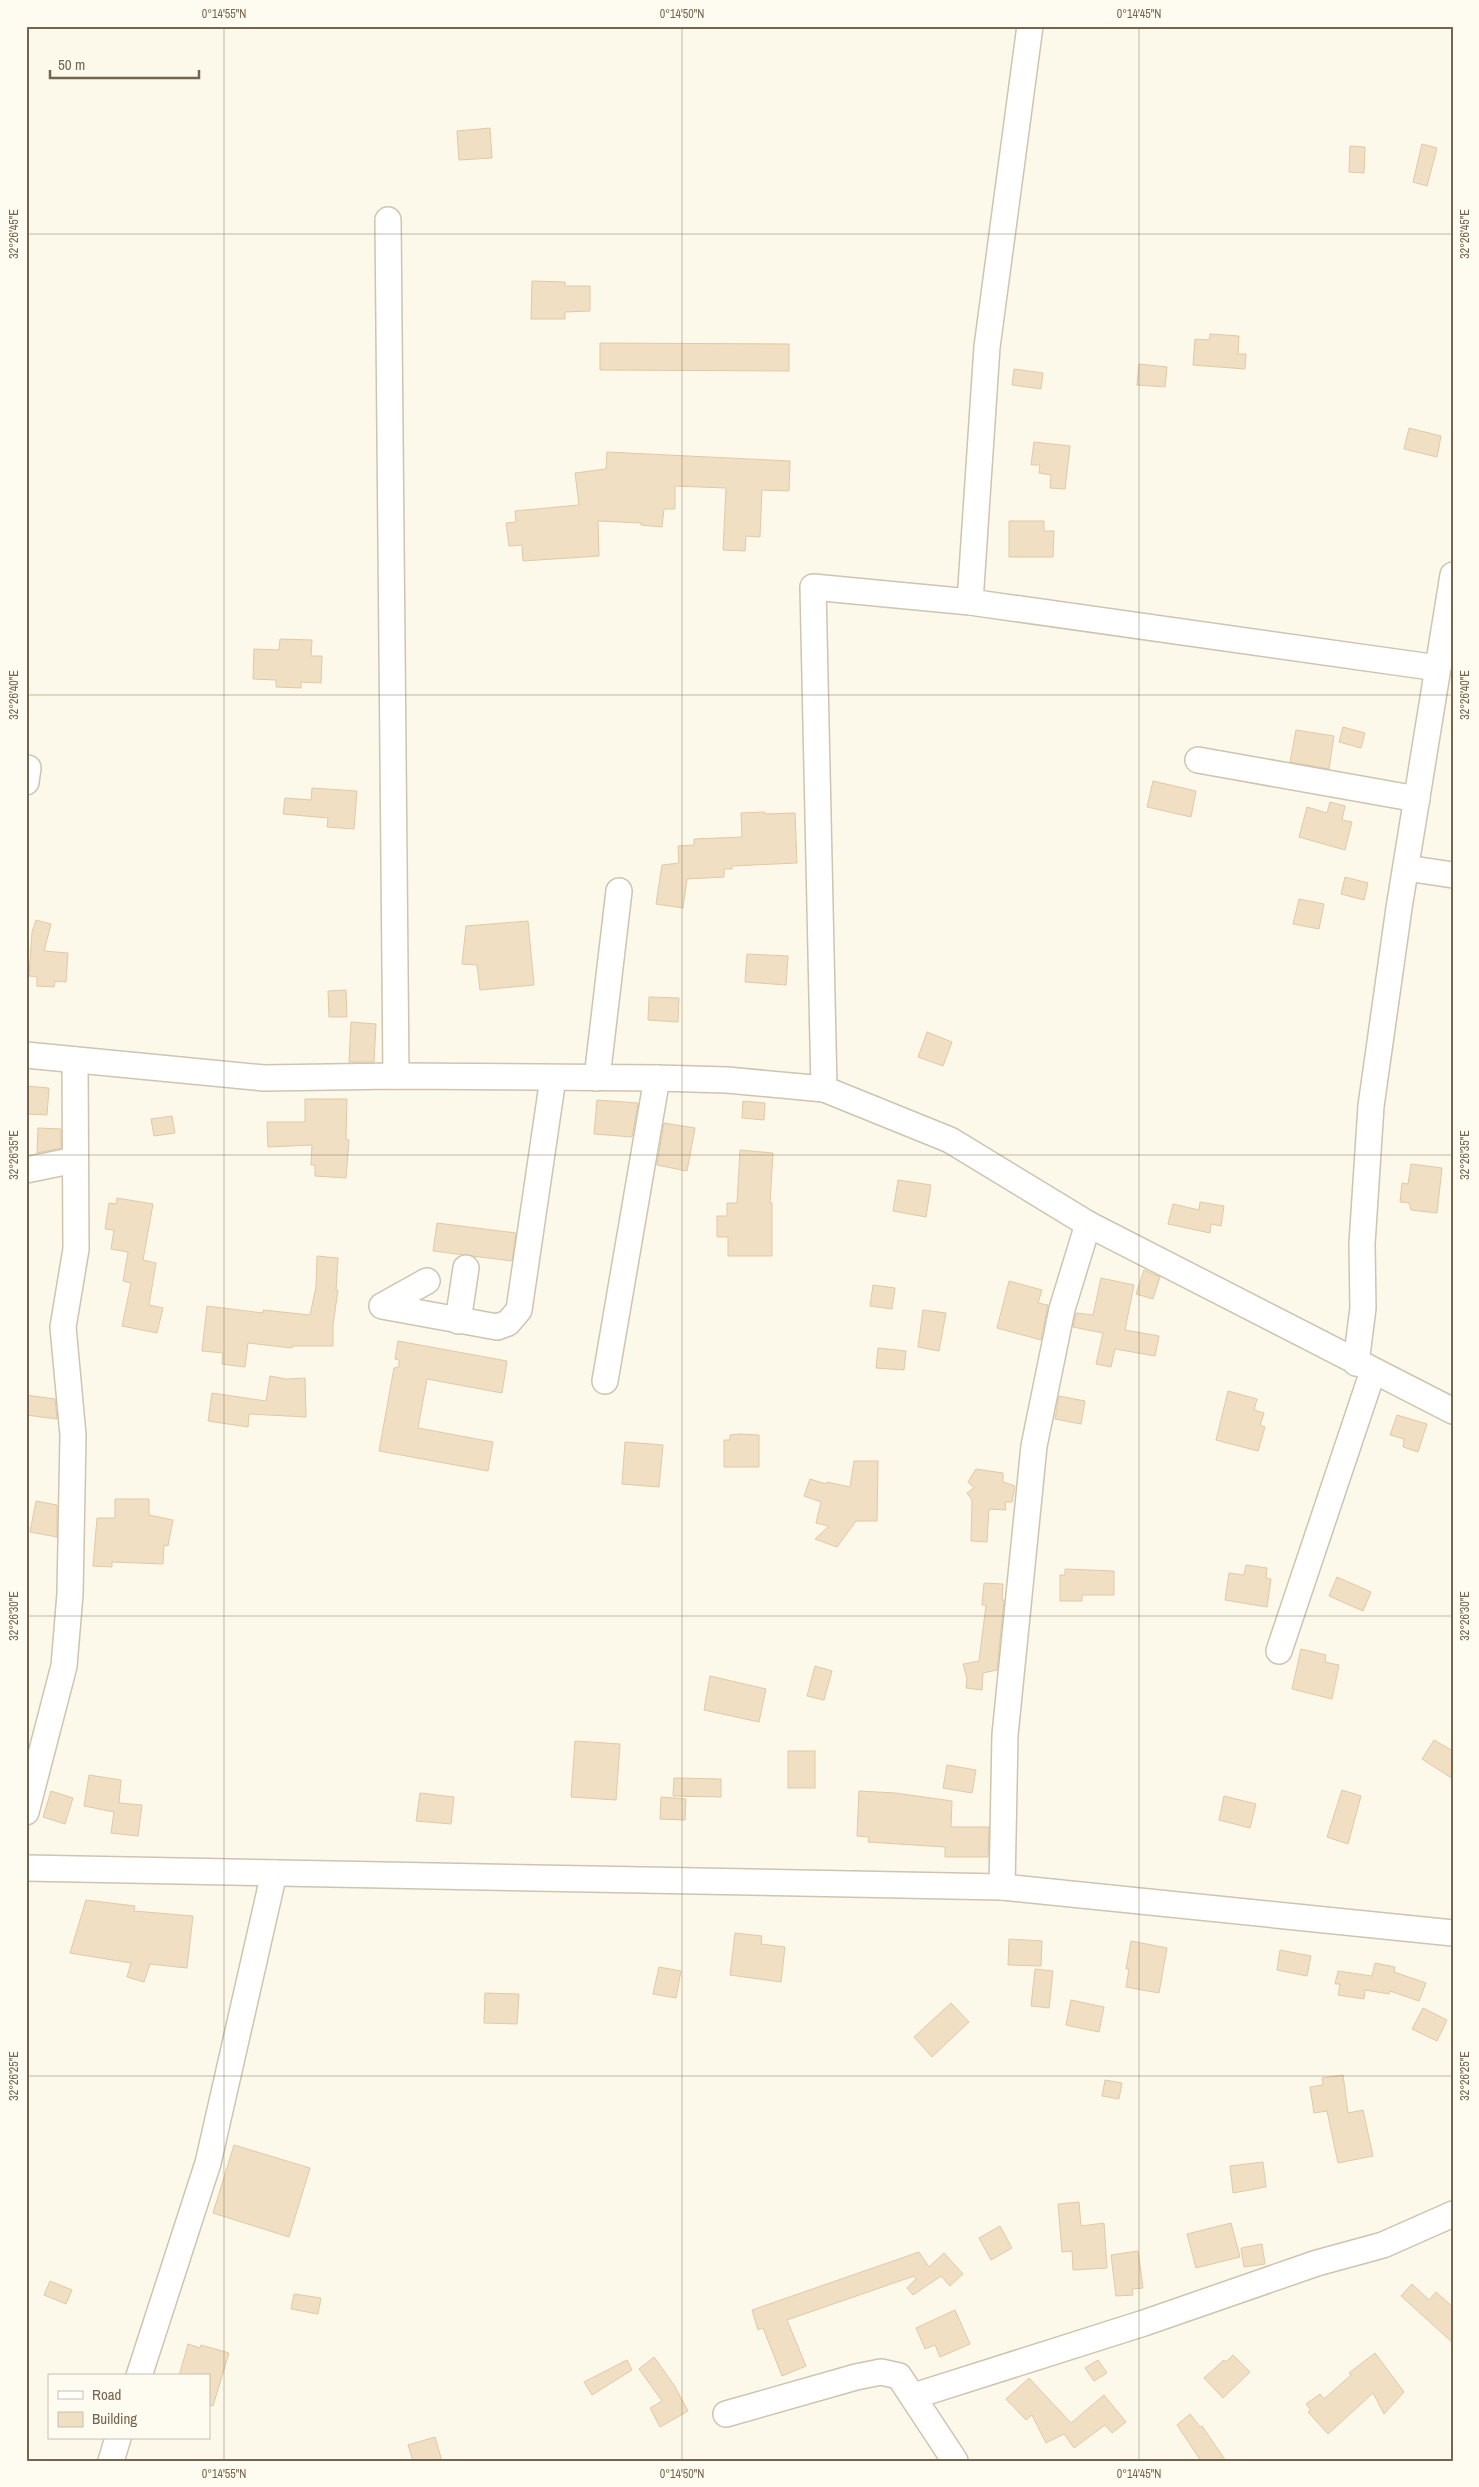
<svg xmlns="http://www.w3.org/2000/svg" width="1479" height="2487" font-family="'Archivo Narrow',sans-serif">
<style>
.building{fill:#f0dfc3;stroke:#e2c9a4}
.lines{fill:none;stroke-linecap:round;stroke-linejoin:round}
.minor-casing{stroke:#cec4b0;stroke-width:28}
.minor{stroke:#fff;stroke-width:25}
.ticks{fill:none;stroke:#76654e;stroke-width:1;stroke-opacity:0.45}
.neatline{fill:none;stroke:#76654e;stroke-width:2}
.ticks-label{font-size:12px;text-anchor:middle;fill:#76654e}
</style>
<rect width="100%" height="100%" fill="#fcf9eb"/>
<g class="building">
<path d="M490,128L492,158L459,160L457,131Z"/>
<path d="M1422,144L1437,148L1427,186L1413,182Z"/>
<path d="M1350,146L1365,147L1364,173L1349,172Z"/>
<path d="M532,281L565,282V286H590V311L565,312V319H531Z"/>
<path d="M1210,334L1239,336L1238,354H1246L1245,369L1193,365L1195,339L1209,340Z"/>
<path d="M600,343L789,344V371L600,370Z"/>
<path d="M1139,364L1167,367L1165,387L1137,385Z"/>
<path d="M1014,369L1043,373L1041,389L1012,385Z"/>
<path d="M1409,428L1441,436L1437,457L1404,449Z"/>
<path d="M1034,442L1070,446L1065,489L1050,488L1051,475L1039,473L1040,465H1031Z"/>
<path d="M607,452L790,461L789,491L762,490L760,537L746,536L745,551L723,550L726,488L675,486V509H664L662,527L641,525V523L598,521L599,556L523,561L522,545L509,546L506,523L516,522L515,511L579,505L575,473L606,469Z"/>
<path d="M1009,521H1044V531H1054L1053,557H1009Z"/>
<path d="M280,639L312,640L311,656H322L321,683L301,682V688L276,687V680L253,679L254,649L279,650Z"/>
<path d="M1343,727L1365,733L1361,748L1339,742Z"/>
<path d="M1296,730L1334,736L1329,769L1290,762Z"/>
<path d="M1153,781L1196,791L1191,817L1147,807Z"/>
<path d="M312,788L357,791L354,829L327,827L328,818L283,814L285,798L311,800Z"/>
<path d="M1330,802L1345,806L1342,820L1352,822L1345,850L1299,837L1307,807L1327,813Z"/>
<path d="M765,812V814L795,813L797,863L732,866V869H724V877L687,879L683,908L656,904L662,865L679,863L678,846L694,845V839L742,837L741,813Z"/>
<path d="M1345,877L1368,883L1364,900L1341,894Z"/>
<path d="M1299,899L1324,904L1319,929L1293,924Z"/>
<path d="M36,920L51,924L44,951L68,953L66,982L55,981L54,987L37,986V977L29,976L32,932Z"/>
<path d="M528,921L534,985L480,990L477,965L462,964L466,926Z"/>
<path d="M747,954L788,956L786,985L745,982Z"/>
<path d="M346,990L347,1017H329L328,991Z"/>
<path d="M649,997L679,998L678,1022L648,1020Z"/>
<path d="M351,1022L376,1024L374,1062H349Z"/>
<path d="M927,1032L952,1042L943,1066L918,1057Z"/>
<path d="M26,1086L49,1088L47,1115L26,1114Z"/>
<path d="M305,1099H347L346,1139L349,1140L346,1178L315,1176V1165H311L312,1145L268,1147L267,1122H305Z"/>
<path d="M597,1100L638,1103L632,1137L594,1134Z"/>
<path d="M743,1101L765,1103L764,1120L742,1118Z"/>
<path d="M172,1116L175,1133L154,1136L151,1119Z"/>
<path d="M664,1123L695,1128L687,1171L657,1165Z"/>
<path d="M38,1128L61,1129V1148L37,1153Z"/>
<path d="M740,1150L773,1153L770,1203H772V1256H728V1237H717V1216H727V1203H737Z"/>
<path d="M1411,1164L1442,1168L1437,1213L1411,1210L1409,1203L1400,1202L1402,1183L1408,1184Z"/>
<path d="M898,1180L931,1185L926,1217L893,1211Z"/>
<path d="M117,1198L153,1204L143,1260L156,1263L149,1305L163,1308L157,1333L122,1326L131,1283L123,1281L128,1252L111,1249L114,1230L105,1229L109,1203L116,1204Z"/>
<path d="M1200,1202L1224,1206L1221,1226L1211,1224L1210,1233L1168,1224L1173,1204L1199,1210Z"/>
<path d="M437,1223L516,1233L512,1261L433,1251Z"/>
<path d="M317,1256L338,1258L336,1290H338L333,1325V1346H292V1348L248,1343L245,1367L222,1364L223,1353L202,1351L207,1306L263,1313V1310L310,1315L316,1287Z"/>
<path d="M1144,1270L1160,1277L1153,1299L1136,1294Z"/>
<path d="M1101,1278L1134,1285L1125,1330L1159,1336L1155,1356L1115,1349L1111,1367L1096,1364L1103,1333L1073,1327L1076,1313L1093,1315Z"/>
<path d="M1009,1281L1042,1290L1038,1303L1048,1305L1041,1340L997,1328Z"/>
<path d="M873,1285L895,1288L892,1309L870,1306Z"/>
<path d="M923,1310L946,1313L939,1351L918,1347Z"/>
<path d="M398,1341L507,1361L502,1393L427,1379L418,1428L493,1442L488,1471L379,1451L394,1368L399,1367V1360L395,1359Z"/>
<path d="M878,1348L906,1351L904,1370L876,1368Z"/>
<path d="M270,1376L286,1379L305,1378L306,1417L249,1414L248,1427L208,1421L212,1393L266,1401Z"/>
<path d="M1228,1391L1257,1399L1254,1410L1264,1413L1260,1425L1265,1427L1258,1451L1216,1440Z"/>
<path d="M26,1395L55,1399L57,1419L26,1415Z"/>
<path d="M1059,1396L1085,1401L1081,1424L1055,1419Z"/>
<path d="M1397,1415L1427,1424L1418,1452L1403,1447L1404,1439L1390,1435Z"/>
<path d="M740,1434L759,1435V1467H724V1440H730V1435Z"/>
<path d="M625,1442L663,1445L659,1487L622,1484Z"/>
<path d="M854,1461H878L877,1521H856L837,1547L815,1539L829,1526L816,1523L821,1502L804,1496L810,1479L826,1484L827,1482L850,1487Z"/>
<path d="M976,1469L1003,1473V1482L1015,1486L1012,1502H1005L1006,1510L989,1509L987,1542L971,1541L972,1500L967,1493L974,1488L968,1482Z"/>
<path d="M115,1499H149V1515L173,1520L168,1546L164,1545L163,1564L112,1562V1567L93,1566L97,1518H115Z"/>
<path d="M36,1501L57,1505V1537L30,1532Z"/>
<path d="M1246,1565L1267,1568L1266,1578L1271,1579L1267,1607L1225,1600L1229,1573L1244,1575Z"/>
<path d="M1065,1569L1114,1571V1595H1082V1601H1060V1575H1065Z"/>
<path d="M1337,1577L1371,1592L1363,1611L1329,1596Z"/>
<path d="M984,1583L1003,1584L1002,1600H1004L997,1670L983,1673L982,1690L966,1688L967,1679L963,1664L979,1661L986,1605H982Z"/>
<path d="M1301,1649L1326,1655L1325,1662L1339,1665L1332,1699L1292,1689Z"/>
<path d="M815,1666L832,1671L824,1700L807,1696Z"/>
<path d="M710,1676L766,1689L759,1722L704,1710Z"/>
<path d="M1434,1740L1453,1751V1779L1422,1759Z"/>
<path d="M575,1741L620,1744L616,1800L571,1797Z"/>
<rect x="788" y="1751" width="27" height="37"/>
<path d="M947,1765L976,1770L972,1793L943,1788Z"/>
<path d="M89,1775L121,1780L119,1803L142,1805L138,1836L111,1833L114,1812L84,1806Z"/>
<path d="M674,1778L721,1779V1797L673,1796Z"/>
<path d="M1342,1790L1361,1796L1348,1844L1327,1837Z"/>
<path d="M51,1791L73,1798L65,1824L43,1817Z"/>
<path d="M859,1791L895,1793L952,1801L951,1827H989L988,1857H945V1847L868,1842L869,1837L857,1836Z"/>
<path d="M420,1793L454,1797L451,1824L416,1821Z"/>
<path d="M1224,1796L1256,1804L1250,1828L1219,1820Z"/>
<path d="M661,1797L686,1799L685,1820L660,1819Z"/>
<path d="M86,1900L135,1906L134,1911L193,1916L187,1968L150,1964L144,1982L127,1977L131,1963L70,1953Z"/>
<path d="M735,1933L762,1936L761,1944L785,1947L781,1982L730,1975Z"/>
<path d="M1009,1939L1042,1941L1041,1966L1008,1965Z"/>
<path d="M1131,1941L1167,1948L1159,1993L1126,1987L1129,1969H1126Z"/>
<path d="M1280,1950L1311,1956L1307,1976L1277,1970Z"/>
<path d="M1375,1963L1395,1967L1394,1972L1426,1983L1419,2001L1390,1991L1389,1994L1365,1990L1364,1999L1338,1995L1340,1984H1335L1338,1971L1372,1976Z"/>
<path d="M659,1967L681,1971L676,1998L653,1994Z"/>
<path d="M1035,1969L1053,1971L1049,2008L1031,2006Z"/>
<path d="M485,1993L519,1994L517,2024L484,2023Z"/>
<path d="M1071,2000L1104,2007L1099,2032L1066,2025Z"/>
<path d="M951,2003L969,2022L932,2057L914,2037Z"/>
<path d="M1423,2008L1447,2020L1437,2041L1412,2029Z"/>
<path d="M1343,2075L1348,2113L1363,2110L1373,2156L1338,2163L1327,2111L1314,2113L1310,2087L1323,2085L1322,2078Z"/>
<path d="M1105,2080L1122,2083L1119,2099L1102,2096Z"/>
<path d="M234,2145L310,2168L289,2237L213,2213Z"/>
<path d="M1263,2162L1266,2187L1233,2193L1230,2166Z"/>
<path d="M1079,2202L1081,2226L1104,2223L1107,2268L1073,2270L1072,2251L1062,2252L1058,2204Z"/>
<path d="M1231,2223L1240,2257L1196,2268L1187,2234Z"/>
<path d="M1000,2226L1012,2248L991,2260L979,2238Z"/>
<path d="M1262,2244L1265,2264L1244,2267L1241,2248Z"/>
<path d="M1138,2251L1143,2288L1132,2289L1133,2295L1116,2296L1111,2255Z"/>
<path d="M919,2252L929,2267L944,2253L963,2274L950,2286L941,2276L913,2295L907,2288L916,2279L914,2276L787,2320L806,2366L782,2376L763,2328L758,2330L752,2310Z"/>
<path d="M50,2281L72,2290L66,2304L44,2295Z"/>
<path d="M1412,2284L1429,2300L1436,2292L1453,2307V2343L1401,2296Z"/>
<path d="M294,2294L321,2298L318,2314L291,2309Z"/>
<path d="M955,2310L970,2344L940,2357L935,2345L925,2349L916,2328Z"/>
<path d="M188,2344L200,2348L201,2345L229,2353L213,2406L209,2405V2376H179Z"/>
<path d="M1375,2353L1404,2392L1384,2414L1373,2393L1328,2434L1308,2412L1311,2410L1306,2404L1320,2394L1324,2399L1351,2375L1349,2373Z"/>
<path d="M1233,2355L1250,2372L1223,2398L1204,2378L1224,2360L1226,2362Z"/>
<path d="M654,2357L674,2385L688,2411L660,2427L650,2408L662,2401L639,2369Z"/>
<path d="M627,2360L632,2370L592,2395L584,2382Z"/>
<path d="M1098,2360L1107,2373L1094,2381L1085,2368Z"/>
<path d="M1029,2378L1071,2423L1104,2395L1126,2422L1112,2433L1105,2425L1074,2448L1064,2434L1046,2443L1032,2415L1026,2420L1006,2399Z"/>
<path d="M1190,2414L1200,2427L1202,2426L1226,2461H1201L1177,2425Z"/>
<path d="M435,2437L442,2461H413L408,2445Z"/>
</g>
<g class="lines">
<g class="minor-casing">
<g id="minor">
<path d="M388,220L396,1076"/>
<path d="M970,602L987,347L1030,26"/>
<path d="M1438,668L970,602L813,587L824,1089L950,1140L1088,1224L1453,1411"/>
<path d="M1198,760L1417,799"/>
<path d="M26,782L28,768"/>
<path d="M1406,868L1453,875"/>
<path d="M26,1055L264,1078L396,1076L657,1078L727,1080L824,1089"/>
<path d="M597,1078L619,891"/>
<path d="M26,1170L75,1160"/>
<path d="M427,1281L382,1306L497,1327L508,1323L519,1310L553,1078"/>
<path d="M458,1321L466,1268"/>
<path d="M1356,1363L1363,1308L1362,1244L1371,1106L1399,908L1453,575"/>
<path d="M605,1381L657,1078"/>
<path d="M1279,1651L1373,1371"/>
<path d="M26,1812L64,1666L70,1594L73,1435L63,1327L76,1249L75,1060"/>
<path d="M26,1868L1002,1887L1453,1933"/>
<path d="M1002,1887L1005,1735L1034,1446L1062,1309L1088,1224"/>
<path d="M139,2376L208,2163L274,1873"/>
<path d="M914,2396L1144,2323L1317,2263L1383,2245L1453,2214"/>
<path d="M726,2414L856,2377L881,2372L899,2376L955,2461"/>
<path d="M111,2461L118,2438"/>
</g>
</g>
<use href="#minor" class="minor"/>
</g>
<path class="ticks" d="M224,26V2461M682,26V2461M1139,26V2461M26,234H1453M26,695H1453M26,1155H1453M26,1616H1453M26,2076H1453"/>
<rect width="1479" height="2487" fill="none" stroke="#fefcf1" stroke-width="55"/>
<rect x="48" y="2374" width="162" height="65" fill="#fefcf1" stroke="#c8c0b0"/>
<rect x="58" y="2391" width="25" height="8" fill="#ffffff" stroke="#c8c0b0"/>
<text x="92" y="2400" font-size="15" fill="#76654e">Road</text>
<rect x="58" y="2412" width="25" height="15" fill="#f0dfc3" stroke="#c8c0b0"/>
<text x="92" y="2424" font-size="15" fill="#76654e">Building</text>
<path d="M50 70v8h149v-8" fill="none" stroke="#76654e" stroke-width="2.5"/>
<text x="58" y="70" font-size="15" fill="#76654e" stroke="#fefcf1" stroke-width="4" paint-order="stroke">50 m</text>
<rect x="28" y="28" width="1424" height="2432" class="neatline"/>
<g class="ticks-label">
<text x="224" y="18">0°14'55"N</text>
<text x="682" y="18">0°14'50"N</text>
<text x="1139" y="18">0°14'45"N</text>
<text transform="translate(1465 234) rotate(-90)" y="4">32°26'45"E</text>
<text transform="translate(14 234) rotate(-90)" y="4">32°26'45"E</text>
<text transform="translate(1465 695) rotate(-90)" y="4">32°26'40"E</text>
<text transform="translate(14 695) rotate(-90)" y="4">32°26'40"E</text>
<text transform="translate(1465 1155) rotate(-90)" y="4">32°26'35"E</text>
<text transform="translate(14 1155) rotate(-90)" y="4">32°26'35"E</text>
<text transform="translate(14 1616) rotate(-90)" y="4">32°26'30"E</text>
<text transform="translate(1465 1616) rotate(-90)" y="4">32°26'30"E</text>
<text transform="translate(14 2076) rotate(-90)" y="4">32°26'25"E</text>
<text transform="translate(1465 2076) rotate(-90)" y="4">32°26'25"E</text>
<text x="224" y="2478">0°14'55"N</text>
<text x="682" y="2478">0°14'50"N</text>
<text x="1139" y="2478">0°14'45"N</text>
</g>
</svg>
